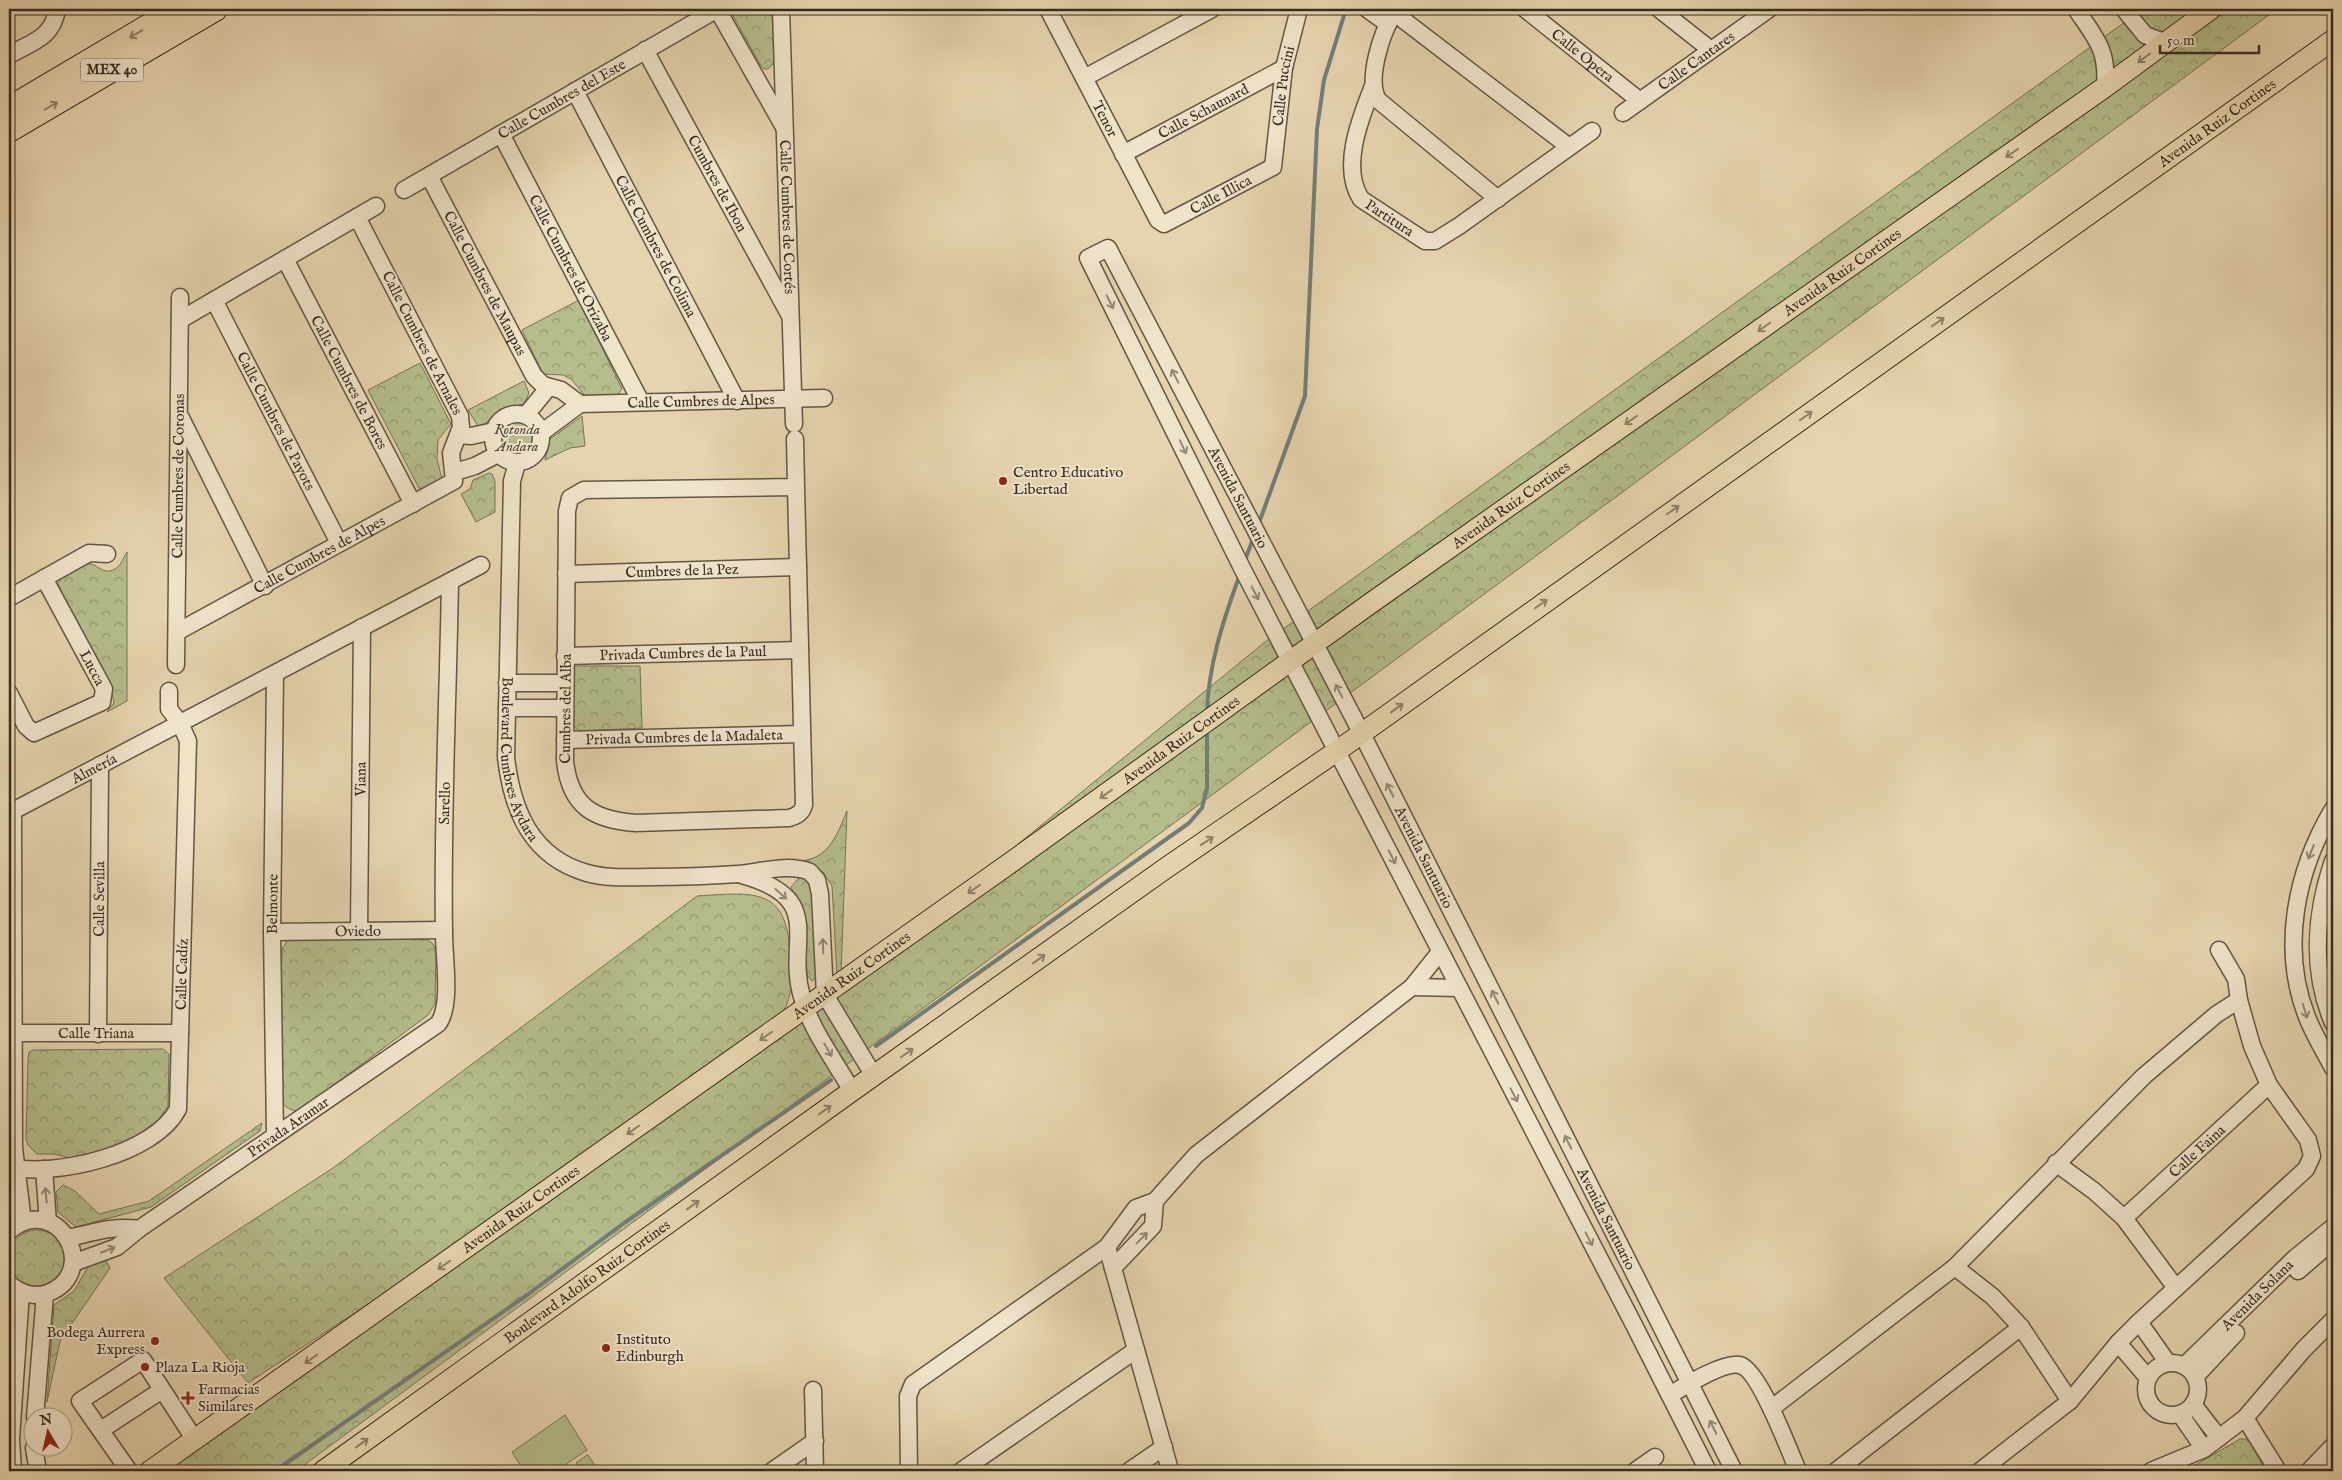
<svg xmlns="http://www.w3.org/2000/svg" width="2342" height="1480" font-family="'IM FELL English',serif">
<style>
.forest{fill:url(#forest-crowns);stroke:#767456}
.pitch{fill:#b4bd8b;stroke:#767456}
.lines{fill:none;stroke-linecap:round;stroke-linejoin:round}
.stream{stroke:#737e7a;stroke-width:4}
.minor-casing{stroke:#635644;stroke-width:19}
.major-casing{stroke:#372c21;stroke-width:22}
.highway-casing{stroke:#372c21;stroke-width:26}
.minor{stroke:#efe3ca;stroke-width:16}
.major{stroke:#e6d4ae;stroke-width:20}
.highway{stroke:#e6d4ae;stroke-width:24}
.oneway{stroke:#8e8068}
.oneway2{stroke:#938876}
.poi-dot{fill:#8f2418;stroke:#efe3ca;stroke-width:2}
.labels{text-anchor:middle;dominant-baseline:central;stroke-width:4;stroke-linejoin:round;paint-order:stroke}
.shield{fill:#efe3ca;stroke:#6e6354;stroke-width:1}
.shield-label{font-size:14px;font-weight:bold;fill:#372c21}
.street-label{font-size:15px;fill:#372c21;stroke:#efe3ca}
.park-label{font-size:15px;font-style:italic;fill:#504936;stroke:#efe3ca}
.poi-label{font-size:15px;fill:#372c21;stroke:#efe3ca;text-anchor:start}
</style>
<defs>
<pattern id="forest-crowns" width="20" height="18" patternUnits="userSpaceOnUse" patternTransform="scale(1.25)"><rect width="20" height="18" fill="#b4bd8b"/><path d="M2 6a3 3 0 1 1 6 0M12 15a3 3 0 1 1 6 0" fill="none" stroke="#939a71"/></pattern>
</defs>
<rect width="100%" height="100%" fill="#e6d4ae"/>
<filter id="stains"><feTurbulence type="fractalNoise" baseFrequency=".004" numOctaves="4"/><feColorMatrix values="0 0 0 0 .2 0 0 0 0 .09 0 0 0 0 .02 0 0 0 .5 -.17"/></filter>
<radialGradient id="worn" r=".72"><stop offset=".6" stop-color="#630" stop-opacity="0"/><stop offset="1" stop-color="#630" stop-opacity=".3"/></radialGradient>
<g class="forest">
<path d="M727,9H773L775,62L768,69H764L761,66L731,12Z"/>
<path d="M2143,9H2277L296,1471H168L801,1020L248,1383L164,1278L333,1168L697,896C757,892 789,887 790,960C791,979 793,996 783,1012L818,1008L1265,642Z"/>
<path d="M579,300L622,389L616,397L587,398L571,379L563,375L543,374L522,330Z"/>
<path d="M420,363L451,424L438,440L437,459L442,479L420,490L368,390Z"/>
<path d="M524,381L529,393L524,404L500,409L485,424L478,426L468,410Z"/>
<path d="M582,416L585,446L570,448L545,460L550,439Z"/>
<circle cx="517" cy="437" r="16"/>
<path d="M489,473L492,474L495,481V512L476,522L461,494L470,489L473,480Z"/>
<path d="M127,552V701L107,712L114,703L112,693L58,584C61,575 81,562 91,564C99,566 103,574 113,570C122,566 122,559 127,552Z"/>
<path d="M574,666H640L642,728L580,731L573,726Z"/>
<path d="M847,811L841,974L837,975L832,886L823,872L796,861C828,861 836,837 847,811Z"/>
<path d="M804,877L812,881L816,978L812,981L807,975L805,916L791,887L798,879Z"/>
<path d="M296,937L428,940L433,944L436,951L435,1004L428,1015L300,1110C289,1112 284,1106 278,1097L282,949L289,938Z"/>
<path d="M163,1049L169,1054L168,1106L158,1120L134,1138L124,1145L70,1158L54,1154H37L28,1145L26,1139L28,1059L29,1052L33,1050Z"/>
<path d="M262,1123L260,1131L151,1207L76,1227L58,1212L56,1192L63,1185L75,1191L99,1214L149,1201Z"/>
<circle cx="37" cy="1258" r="28"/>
<path d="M98,1261H106L110,1268L60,1341L47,1402L54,1305L74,1291L89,1265Z"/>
<path d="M2240,1439H2246L2251,1444L2266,1471H2185Z"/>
</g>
<g class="pitch">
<path d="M565,1415L587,1450L556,1471H524L512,1452Z"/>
<path d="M587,1455H588L599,1471H581L576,1463Z"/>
</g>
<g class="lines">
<g class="stream">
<path d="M1259,523L1305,396L1317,129L1324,80L1346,9"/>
<path d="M1245,560L1253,539"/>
<path d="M1207,714C1208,666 1223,621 1239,577"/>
<path d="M876,1046L1189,823L1202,808L1207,788V731"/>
<path d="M275,1471L527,1295L624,1223L831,1080"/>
</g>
<g class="minor-casing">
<g id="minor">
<path id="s1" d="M781,9L794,424"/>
<path id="s2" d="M1048,9L1158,220L1164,224L1273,167L1284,68L1299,9"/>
<path d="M1367,9L1388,24"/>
<path d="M1389,9L1568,146"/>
<path id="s3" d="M1525,9L1640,101"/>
<path d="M1659,9L1711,50"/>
<path d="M2076,9C2096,39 2108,49 2105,87"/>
<path d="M2124,9L2145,35L2164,42"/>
<path d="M1394,13C1382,32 1366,79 1378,100L1498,199"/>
<path id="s4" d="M645,50L789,314"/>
<path d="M9,55C32,42 53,38 57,9"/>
<path d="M1084,78L1212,9"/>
<path id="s5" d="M1373,86C1361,117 1340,167 1361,199L1425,241H1435L1459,226L1592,131"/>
<path id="s6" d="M575,91L737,401"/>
<path id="s7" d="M1623,113L1769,9"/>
<path id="s8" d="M501,134L641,402"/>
<path id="s9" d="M1123,154L1284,68"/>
<path id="s10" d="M429,176L534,376L543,385L561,390L580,404"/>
<path id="s11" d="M404,190L714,11L720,14L784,127"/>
<path id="s12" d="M285,259L413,504"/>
<path id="s13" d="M214,300L339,543"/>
<path d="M180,320L376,206"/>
<path id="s14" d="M580,404L824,398"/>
<circle cx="517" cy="438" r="24"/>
<path d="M526,415L548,388"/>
<path d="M181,418L265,586"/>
<path d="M541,433L580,404"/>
<path d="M458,435L471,436L494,431"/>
<path id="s15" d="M795,439L796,487L804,805C802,813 797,816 789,818L636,823C593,820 570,806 565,761L567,511L570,498L584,490L796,487"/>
<path id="s16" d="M517,463L512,481L506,757C512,810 531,857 587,873C608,879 630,877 651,877C680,877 710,876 738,874C761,872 788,863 810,872L817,880L820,894L825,995L874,1076"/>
<path d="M455,472L475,466L498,454"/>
<path id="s17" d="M566,574L798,567"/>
<path d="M9,598L89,553L107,554"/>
<path id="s18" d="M177,632L454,481L451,453L461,427L460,416L357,217"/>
<path id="s19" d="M565,656L800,650"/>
<path id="s20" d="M176,665L180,297"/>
<path d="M507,683H564"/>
<path d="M9,693L26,726L34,733L102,702L104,689L44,578"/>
<path d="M507,708H564"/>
<path id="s21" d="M565,740L802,734"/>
<path d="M2333,809C2296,871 2280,948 2307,1017C2314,1035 2324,1051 2333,1068"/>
<path d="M13,811L14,1148L23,1222"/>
<path id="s22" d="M9,813L481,565"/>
<path d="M2333,861C2315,914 2311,971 2333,1023"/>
<path d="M742,875C828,899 785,940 802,997C811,1030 835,1061 852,1091"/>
<path id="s23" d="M359,931L362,627"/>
<path id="s24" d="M272,932L444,930"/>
<path d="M1412,987L1459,988"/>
<path id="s25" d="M12,1033H180"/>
<path id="s26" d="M98,1034L100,765"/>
<path id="s27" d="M275,1134L272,932L275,674"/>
<path d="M2056,1163L2094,1191L2124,1218L2176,1288"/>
<path id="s28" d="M9,1167C55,1177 154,1155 178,1109L188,741L180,723L169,709V691"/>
<path d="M44,1169L48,1222"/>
<path id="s29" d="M2124,1218L2269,1085"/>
<path d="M9,1231C58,1190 102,1272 48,1293C34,1298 20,1293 9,1284"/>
<path d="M68,1238C92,1233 114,1225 139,1229"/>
<path d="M1107,1247L1170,1470"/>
<path id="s30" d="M73,1263L117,1247L139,1229L438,1024C452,1006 444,958 444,935C442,817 448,699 450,582"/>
<path d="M1955,1267L1993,1297L2021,1327L2070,1401"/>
<path d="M1113,1268L1153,1226L1155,1201"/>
<path d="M2298,1271L2333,1241"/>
<path d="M2139,1322L2168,1363"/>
<path d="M2118,1343L2148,1378"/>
<circle cx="2172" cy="1389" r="26"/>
<path id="s31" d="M2184,1366L2295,1258L2333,1227"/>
<path d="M2195,1377L2236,1333"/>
<path d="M813,1390L815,1471"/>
<path d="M1670,1395C1683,1387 1724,1361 1740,1365C1759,1370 1790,1452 1798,1471"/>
<path d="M2193,1404L2219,1438"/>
<path d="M1772,1408L1955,1267L2144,1076L2217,1014L2239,1000"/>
<path d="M2180,1414L2204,1449"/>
<path d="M35,1418L45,1294"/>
<path d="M2245,1418L2278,1471"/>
<path d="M101,1430L162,1390"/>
<path d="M34,1448L38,1471"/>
<path d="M13,1471L11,1439L21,1292"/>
<path d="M129,1471L80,1401L143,1360L195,1440"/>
<path d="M772,1471L815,1441"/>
<path d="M909,1471L908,1396L913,1384L1107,1247L1136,1208L1155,1201L1196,1155L1412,987L1440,952"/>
<path d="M961,1471L1136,1350"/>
<path d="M1129,1471L1164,1447"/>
<path d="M1635,1471L1655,1457"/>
<path id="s32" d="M1708,1471L1634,1325L1242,568L1088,258L1108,248L1362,734L1734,1471"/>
<path d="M1836,1471L2021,1327"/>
<path d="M1980,1471L2070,1401L2118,1343L2139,1322L2306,1169L2312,1156L2308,1140L2269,1085L2252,1046L2239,1000L2236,979L2219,950"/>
<path d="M2151,1471L2204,1449L2245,1418L2304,1349L2333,1320"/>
<path d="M2309,1471L2333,1446"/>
</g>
</g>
<g class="major-casing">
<g id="major">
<path id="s33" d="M150,1471L1003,868L1371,603L2105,87L2211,9"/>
<path id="s34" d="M323,1471L852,1091L1166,868L1337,751L2333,40"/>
</g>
</g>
<g class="highway-casing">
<g id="highway">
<path d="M9,109L178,9"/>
<path d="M9,130L215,9"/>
</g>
</g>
<use href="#minor" class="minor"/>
<use href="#major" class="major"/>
<use href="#highway" class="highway"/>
</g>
<defs><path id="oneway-shaft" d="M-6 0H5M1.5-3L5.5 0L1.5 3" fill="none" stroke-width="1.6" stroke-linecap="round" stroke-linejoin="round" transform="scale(1.25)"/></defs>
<g class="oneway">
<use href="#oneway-shaft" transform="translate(136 34) rotate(149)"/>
<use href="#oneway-shaft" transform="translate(2144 58) rotate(143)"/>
<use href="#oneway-shaft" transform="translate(51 106) rotate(-30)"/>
<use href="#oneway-shaft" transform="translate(2012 153) rotate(145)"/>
<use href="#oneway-shaft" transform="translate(1938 322) rotate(-35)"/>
<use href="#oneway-shaft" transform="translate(1764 327) rotate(145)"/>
<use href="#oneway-shaft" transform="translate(1806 416) rotate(-35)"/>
<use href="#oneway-shaft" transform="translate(1631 420) rotate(145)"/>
<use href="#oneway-shaft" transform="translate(1673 510) rotate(-35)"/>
<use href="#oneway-shaft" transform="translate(1541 604) rotate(-35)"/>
<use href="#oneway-shaft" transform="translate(1397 708) rotate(-36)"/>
<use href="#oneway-shaft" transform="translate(1106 794) rotate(144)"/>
<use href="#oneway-shaft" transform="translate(1207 841) rotate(-34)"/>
<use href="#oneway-shaft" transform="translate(974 889) rotate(145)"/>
<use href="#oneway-shaft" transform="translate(1039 959) rotate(-36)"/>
<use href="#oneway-shaft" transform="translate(766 1036) rotate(145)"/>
<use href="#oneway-shaft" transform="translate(907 1053) rotate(-35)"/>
<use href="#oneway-shaft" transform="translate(825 1110) rotate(-36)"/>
<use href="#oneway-shaft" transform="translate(633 1130) rotate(145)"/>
<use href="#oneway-shaft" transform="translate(693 1205) rotate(-36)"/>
<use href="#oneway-shaft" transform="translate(444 1265) rotate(145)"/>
<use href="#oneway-shaft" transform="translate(311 1359) rotate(145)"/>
<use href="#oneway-shaft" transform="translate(362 1443) rotate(-36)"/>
</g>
<g class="oneway2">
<use href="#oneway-shaft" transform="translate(1110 302) rotate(63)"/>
<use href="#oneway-shaft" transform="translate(1175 376) rotate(-117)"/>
<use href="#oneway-shaft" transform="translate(1183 447) rotate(65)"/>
<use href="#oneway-shaft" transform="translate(1255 593) rotate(62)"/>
<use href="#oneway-shaft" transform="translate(1339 691) rotate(-118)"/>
<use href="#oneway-shaft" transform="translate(1390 790) rotate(-117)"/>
<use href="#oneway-shaft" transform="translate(2311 852) rotate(112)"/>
<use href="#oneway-shaft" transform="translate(1392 857) rotate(63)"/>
<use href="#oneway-shaft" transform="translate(781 894) rotate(42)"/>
<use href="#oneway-shaft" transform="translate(823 946) rotate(-92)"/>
<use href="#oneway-shaft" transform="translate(1495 997) rotate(-117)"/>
<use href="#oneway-shaft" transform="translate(2305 1011) rotate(72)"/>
<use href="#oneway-shaft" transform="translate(828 1050) rotate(60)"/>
<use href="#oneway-shaft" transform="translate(1514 1095) rotate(62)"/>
<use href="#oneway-shaft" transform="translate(1568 1142) rotate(-117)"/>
<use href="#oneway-shaft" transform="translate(46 1195) rotate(-95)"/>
<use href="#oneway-shaft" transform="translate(1142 1238) rotate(-46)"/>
<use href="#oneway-shaft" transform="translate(1589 1239) rotate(62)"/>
<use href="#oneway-shaft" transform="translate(108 1250) rotate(-21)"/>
<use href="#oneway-shaft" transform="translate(1713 1427) rotate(-116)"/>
</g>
<g class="poi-dot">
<circle cx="1003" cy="481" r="5"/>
<circle cx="155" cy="1341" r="5"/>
<circle cx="606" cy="1348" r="5"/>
<circle cx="145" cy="1367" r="5"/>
<path d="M185.5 1390.5h5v5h5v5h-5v5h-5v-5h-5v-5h5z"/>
</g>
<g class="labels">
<rect class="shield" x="81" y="58.5" width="62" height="23" rx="4"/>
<g class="shield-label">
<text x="112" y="70">MEX 40</text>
</g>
<g class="street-label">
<text stroke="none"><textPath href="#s3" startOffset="74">Calle Opera</textPath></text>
<text stroke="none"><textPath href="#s7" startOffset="90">Calle Cantares</textPath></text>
<text stroke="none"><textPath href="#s2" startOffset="450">Calle Puccini</textPath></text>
<text stroke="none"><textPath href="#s11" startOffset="182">Calle Cumbres del Este</textPath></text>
<text stroke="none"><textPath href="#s9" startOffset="91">Calle Schaunard</textPath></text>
<text stroke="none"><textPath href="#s2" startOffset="124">Tenor</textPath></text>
<text stroke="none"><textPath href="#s34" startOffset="2325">Avenida Ruiz Cortines</textPath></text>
<text stroke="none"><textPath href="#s4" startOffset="152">Cumbres de Ibon</textPath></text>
<text stroke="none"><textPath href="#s2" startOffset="309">Calle Illica</textPath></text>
<text stroke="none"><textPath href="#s1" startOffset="208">Calle Cumbres de Cortés</textPath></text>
<text stroke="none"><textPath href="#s5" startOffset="152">Partitura</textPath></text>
<text stroke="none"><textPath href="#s6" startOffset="175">Calle Cumbres de Colima</textPath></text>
<text stroke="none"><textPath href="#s8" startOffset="151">Calle Cumbres de Orizaba</textPath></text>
<text stroke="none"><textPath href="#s33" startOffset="2074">Avenida Ruiz Cortines</textPath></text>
<text stroke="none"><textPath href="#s10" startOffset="121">Calle Cumbres de Maupas</textPath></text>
<text transform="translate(422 343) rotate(63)">Calle Cumbres de Arnales</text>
<text stroke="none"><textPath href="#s12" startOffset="139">Calle Cumbres de Bores</textPath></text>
<text stroke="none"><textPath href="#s14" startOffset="121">Calle Cumbres de Alpes</textPath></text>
<text stroke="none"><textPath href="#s13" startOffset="136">Calle Cumbres de Payots</textPath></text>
<text stroke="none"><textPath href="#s20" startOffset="189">Calle Cumbres de Coronas</textPath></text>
<text stroke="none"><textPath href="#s32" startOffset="1666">Avenida Santuario</textPath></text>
<text stroke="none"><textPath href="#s33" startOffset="1669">Avenida Ruiz Cortines</textPath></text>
<text stroke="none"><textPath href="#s18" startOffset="162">Calle Cumbres de Alpes</textPath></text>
<text stroke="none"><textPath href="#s17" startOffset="116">Cumbres de la Pez</textPath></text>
<text stroke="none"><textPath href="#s19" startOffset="118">Privada Cumbres de la Paul</textPath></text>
<text transform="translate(92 668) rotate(62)">Lucca</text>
<text stroke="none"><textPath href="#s15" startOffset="698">Cumbres del Alba</textPath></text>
<text stroke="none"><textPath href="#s21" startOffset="119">Privada Cumbres de la Madaleta</textPath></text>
<text stroke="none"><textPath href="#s33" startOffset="1264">Avenida Ruiz Cortines</textPath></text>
<text stroke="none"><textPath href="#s16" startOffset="299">Boulevard Cumbres Aydara</textPath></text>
<text stroke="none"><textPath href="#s22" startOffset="96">Almería</textPath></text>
<text stroke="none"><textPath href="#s23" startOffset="152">Viana</textPath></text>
<text stroke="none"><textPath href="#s30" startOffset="660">Sarello</textPath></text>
<text stroke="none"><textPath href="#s32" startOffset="2071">Avenida Santuario</textPath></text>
<text stroke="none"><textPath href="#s26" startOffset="135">Calle Sevilla</textPath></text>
<text stroke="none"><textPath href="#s27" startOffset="230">Belmonte</textPath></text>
<text stroke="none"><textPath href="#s24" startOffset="86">Oviedo</textPath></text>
<text stroke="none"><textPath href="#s28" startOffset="322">Calle Cadíz</textPath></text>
<text stroke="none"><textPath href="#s33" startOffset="859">Avenida Ruiz Cortines</textPath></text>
<text stroke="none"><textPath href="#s25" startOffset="84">Calle Triana</textPath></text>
<text stroke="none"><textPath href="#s30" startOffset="256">Privada Aramar</textPath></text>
<text stroke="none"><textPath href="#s29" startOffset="99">Calle Faina</textPath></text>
<text stroke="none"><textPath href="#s33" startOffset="454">Avenida Ruiz Cortines</textPath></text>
<text stroke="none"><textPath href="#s32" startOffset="2476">Avenida Santuario</textPath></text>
<text stroke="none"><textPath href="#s34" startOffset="325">Boulevard Adolfo Ruiz Cortines</textPath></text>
<text stroke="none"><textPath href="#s31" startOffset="102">Avenida Solana</textPath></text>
</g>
<g class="park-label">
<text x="517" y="429">Rotonda<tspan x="517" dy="17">Andara</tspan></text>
</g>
<g class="poi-label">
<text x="1013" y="472">Centro Educativo<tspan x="1013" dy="17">Libertad</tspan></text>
<text x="145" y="1332" text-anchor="end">Bodega Aurrera<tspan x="145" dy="17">Express</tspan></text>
<text x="616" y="1339">Instituto<tspan x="616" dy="17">Edinburgh</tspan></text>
<text x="155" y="1367">Plaza La Rioja</text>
<text x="198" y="1389">Farmacias<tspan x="198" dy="17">Similares</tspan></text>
</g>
</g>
<rect width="2342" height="1480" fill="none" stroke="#e6d4ae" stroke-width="30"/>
<rect x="10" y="10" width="2322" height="1460" fill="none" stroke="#372c21" stroke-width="2.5"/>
<rect x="15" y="15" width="2312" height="1450" fill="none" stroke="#372c21"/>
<g transform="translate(48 1432) rotate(351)"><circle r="24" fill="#efe3ca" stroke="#a59a86"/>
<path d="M0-4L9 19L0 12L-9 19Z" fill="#8f2418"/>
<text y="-8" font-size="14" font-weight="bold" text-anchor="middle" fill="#372c21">N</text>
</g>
<path d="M2160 45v8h99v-8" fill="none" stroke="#372c21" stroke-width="2.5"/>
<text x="2167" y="45" font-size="15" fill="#372c21" stroke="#efe3ca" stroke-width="4" paint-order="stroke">50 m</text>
<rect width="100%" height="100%" filter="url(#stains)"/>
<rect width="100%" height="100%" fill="url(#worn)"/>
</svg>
